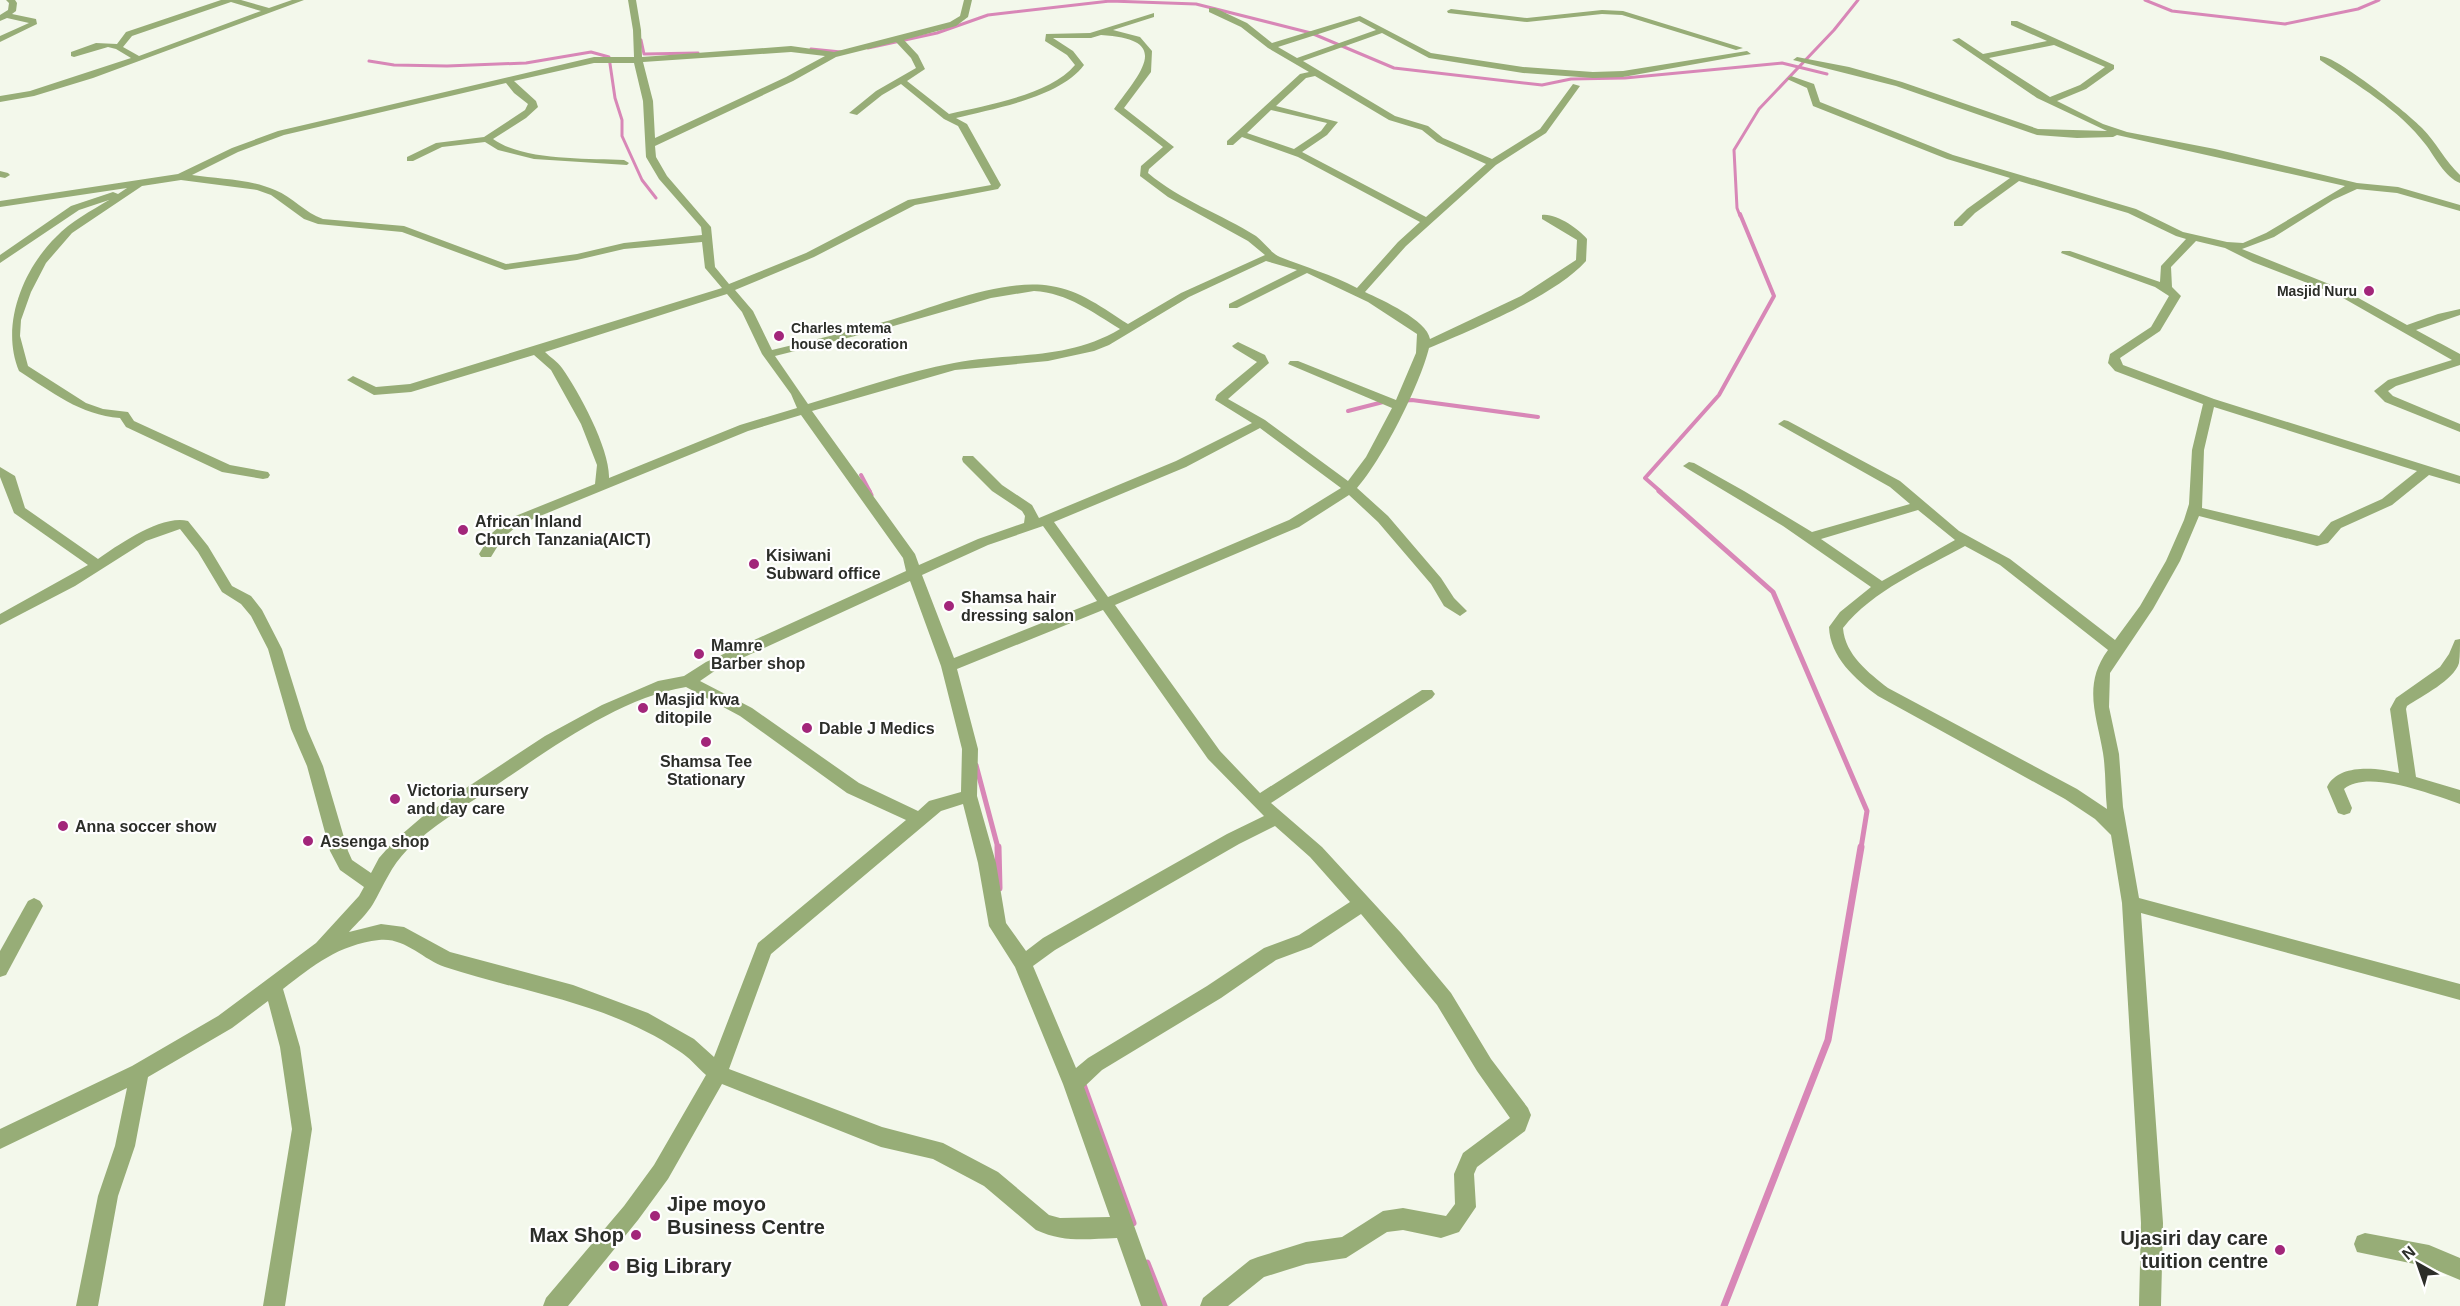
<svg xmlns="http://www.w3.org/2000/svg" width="2460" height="1306" font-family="Arial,sans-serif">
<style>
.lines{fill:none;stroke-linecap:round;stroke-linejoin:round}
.stream-far3{stroke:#d887b7;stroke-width:3}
.stream-far2{stroke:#d887b7;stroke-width:4}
.stream-far1{stroke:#d887b7;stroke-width:5}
.stream{stroke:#d887b7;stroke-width:7}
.minor{fill:#97ad77;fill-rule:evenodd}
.poi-dot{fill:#a2267a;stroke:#fff;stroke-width:2}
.labels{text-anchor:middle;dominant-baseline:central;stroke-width:4.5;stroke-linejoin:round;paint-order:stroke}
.far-poi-label{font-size:14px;font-weight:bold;fill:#2c2e29;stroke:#fff;text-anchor:end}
.poi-label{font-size:16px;font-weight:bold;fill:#2c2e29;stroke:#fff;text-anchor:start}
.near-poi-label{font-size:20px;font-weight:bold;fill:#2c2e29;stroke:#fff;text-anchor:start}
</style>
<rect width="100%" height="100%" fill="#f3f8eb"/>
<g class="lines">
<g class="stream-far3">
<path d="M2145,0L2172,11L2285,24L2358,9L2379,0"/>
<path d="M641,40L644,54L698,53"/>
<path d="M868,48L937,33L988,15L1110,1L1196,4L1311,33L1394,68L1542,85L1571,79L1625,78L1782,63L1827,74"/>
<path d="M811,49L841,52"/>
<path d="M369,61L394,65L447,66L526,63L591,52L609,57L615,98L622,120V136L642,180L656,198"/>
<path d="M1740,216L1737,208L1734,150L1759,109L1834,30L1858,0"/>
</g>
<g class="stream-far2">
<path d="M1402,401L1412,400L1538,417"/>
<path d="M1348,411L1387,401"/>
<path d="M861,475L870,492"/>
<path d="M1661,492L1645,478L1719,395L1774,296L1740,214"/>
</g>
<g class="stream-far1">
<path d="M869,491L871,495"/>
<path d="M1659,491L1773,592L1867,811L1861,848"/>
<path d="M976,765L998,848"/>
</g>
<g class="stream">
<path d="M998,847L999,888"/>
<path d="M1082,1082L1133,1223"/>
<path d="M1147,1263L1164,1306"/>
<path d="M1724,1306L1828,1040L1861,847"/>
</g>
<g class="minor">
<path d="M6,0H15L17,3L16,11L12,14L36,19L37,24L0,42V36L29,23L7,18L0,21V15L8,10L9,3Z"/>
<path d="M221,0H241L269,8L292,0H304L93,78L34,96L0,102V96L30,91L131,58L116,49L108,47L74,57L71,56V52L96,43L117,44L126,32ZM231,2L261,11L139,56L123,47L132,36Z"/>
<path d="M628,0H636L641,30L642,57L791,46L834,52L950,22L960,16L964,0H972L968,17L956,26L904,40L918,55L925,69L907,81L949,114C986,105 1050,95 1075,65L1067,55L1045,41L1046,34L1090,33L1154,13V17L1113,30L1140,37L1152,51L1151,72L1124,108L1174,147L1149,169L1148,173C1180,200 1221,214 1256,236C1264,242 1272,254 1280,257C1306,267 1332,275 1357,288L1398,242L1420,222L1298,157L1242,137L1233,145H1227V141L1300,74L1309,72L1268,48L1241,27L1209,12V8H1215L1247,23L1272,43L1360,16L1431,53L1523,67L1593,72L1623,71L1747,51L1751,54L1623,77L1593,78L1523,73L1429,58L1382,33L1303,61L1395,116L1428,126L1443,138L1492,159L1540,129L1573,84L1580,86L1546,133L1496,165L1406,246L1365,292C1382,300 1427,320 1430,339L1521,296L1576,260L1577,240L1542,219V215C1556,213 1579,229 1587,239L1586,261C1555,296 1473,329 1429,348C1420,385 1382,460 1357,488L1388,516L1441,578L1454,598L1467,611L1460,616L1444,606L1431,584L1378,522L1349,495L1299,527L1115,605L1220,751L1260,793L1422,690H1432L1435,694L1432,698L1271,803L1322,847L1401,933L1451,993L1491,1059L1528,1108L1531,1115L1525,1131L1477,1167L1474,1174L1476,1207L1459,1232L1441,1238L1403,1230L1387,1232L1346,1258L1306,1264L1264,1277L1228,1306H1200L1203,1298L1250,1260L1258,1257L1306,1242L1342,1237L1383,1211L1403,1208L1446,1216L1455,1204L1454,1174L1463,1153L1510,1118L1477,1071L1437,1005L1361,914L1311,947L1276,960L1221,998L1102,1070L1084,1087L1163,1306H1141L1117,1238C1086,1239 1065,1243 1036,1230L984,1186L933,1159L881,1147L722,1084L668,1179L638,1220L568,1306H543L546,1298L624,1206L654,1165L706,1075C697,1067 689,1057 679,1051C609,1003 524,993 445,967C422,959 405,937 379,940C338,945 314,965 283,989L300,1047L312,1129L285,1306H263L292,1129L280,1047L268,1001L232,1028L148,1077L135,1146L118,1196L98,1306H76L98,1196L115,1146L127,1088L0,1149V1129L132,1066L218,1016L316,943L359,896L364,887L340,870L330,851L307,766L291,729L268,649L251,616L241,604L222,592L198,552L180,529L146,541L75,586L0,625V614L88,565L14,513L0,477V467L15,476L25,508L98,559C118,545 162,514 188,521L208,546L232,586L251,596L262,610L282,649L307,729L323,766L348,851L352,860L371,873L379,858L394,841L422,817L545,736L602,705L658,681L684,676L706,662L906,571L903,558L801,415L748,431L518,525L502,539L491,557H481L479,554L492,533L508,519L595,484L597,465L581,424L551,370L534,355L411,392L374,395L347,380L353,376L376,387L410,384L722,288L705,268L702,242L624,249L577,260L505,270L402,232L318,224L304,219L271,195L257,190L181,180L142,186L72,233L46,263L31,292L21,320L20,336L28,366L86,403L103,409L128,412L134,421L230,465L268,472L270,475L268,478L263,479L222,472L126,427L120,418C80,415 52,392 19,371C0,326 23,269 56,237C71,221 91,211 109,200L79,210L0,263V255L71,206L113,192L118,194L127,188L0,207V201L178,174L232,148L278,131L594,57H634L633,30ZM1359,21L1376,30L1297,58L1278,47ZM1101,35C1174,39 1140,73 1114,109L1163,147L1141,166L1140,176L1168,197L1248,241L1265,255L1181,293L1128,324C1104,309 1080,290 1051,286C1002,278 938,306 891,320C852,331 812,340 772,350L753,311L735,290L814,257L915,205L998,189L1001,185L967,124L956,118C995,108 1059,98 1084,65L1073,51L1053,38H1091ZM896,42L911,58L916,68L876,91L849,113L857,115L882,95L901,84L944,119L958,126L991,185L908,200L806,253L729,284L715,267L711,227L667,176L656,157L655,146L793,81L836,57ZM791,52L825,56L786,77L655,138L653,101L643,62ZM594,63H634L643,101L646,157L659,179L701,227L702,235L624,243L577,254L506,264L404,226L323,219C305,213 293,197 275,190C250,179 219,179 192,175L238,152L284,135L506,83L514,93L528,104L525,110L484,137L436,143L407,157V161H413L442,147L485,142L498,150L534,159L627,165L629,163L624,160C586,158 524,161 493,139L526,118L538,107L536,101L514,81ZM1315,76L1389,120L1422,130L1437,142L1486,164L1426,217L1302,152L1327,135L1338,122L1276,106L1306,78ZM1271,110L1327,123L1321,131L1294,149L1247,133ZM1266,261L1297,270L1229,304V308H1237L1307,273L1368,302L1417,334L1416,353L1396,400L1298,361H1290L1288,364L1392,408L1366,457L1348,481L1265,420L1228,399L1269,363L1265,355L1238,342L1232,346L1234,348L1257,362L1217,395L1215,400L1252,423L1176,461L1039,518L1032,505L1002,485L973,456H963L962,459L963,462L992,491L1022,511L1025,516L1024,523L978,539L919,565L915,554L812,411L955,370L1048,361L1094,351L1109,345L1189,297ZM1034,291C1068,293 1092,312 1120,329C1066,361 1013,352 954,363C905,372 856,390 808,404L775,356L883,329L991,298ZM727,294L742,312L762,354L791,394L797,408L740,425L609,478C610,449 579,392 562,368C557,361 550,357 545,352ZM1260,428L1341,488L1289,520L1108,597L1054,522L1186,467ZM1043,526L1097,601L954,658L922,575L988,545ZM910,581L941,666L962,749L961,792L929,801L918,811L859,783L752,708L700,681L716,670ZM1103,610L1208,759L1264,816L1227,834L1043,938L1026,951L1006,923L996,863L977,796L978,749L957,669ZM686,687L740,716L847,793L906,820L758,943L714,1057L694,1039L648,1013L573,985L450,952L404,927L381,924L349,932C357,923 367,914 373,904C384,885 391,866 407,850C433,826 463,807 492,788C549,750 618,698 686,687ZM963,804L978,863L989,926L1015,967L1063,1084L1110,1217L1060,1218L1049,1215L998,1172L943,1143L882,1127L729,1069L771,954L941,811ZM1275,826L1310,857L1350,902L1299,935L1264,948L1207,986L1088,1058L1076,1068L1033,966L1055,950L1239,844Z"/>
<path d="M1451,9L1527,18L1602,10L1623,11L1743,48L1736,50L1622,15L1602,14L1527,22L1448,13L1447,11Z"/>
<path d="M2011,21H2017L2114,65V69L2086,89L2057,101L2103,124L2127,132L2215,149L2357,183L2398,187L2460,205V211L2397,193L2357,189L2333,200L2274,237L2242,249L2344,290L2407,325L2438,314L2460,309V315L2416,330L2460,354V365L2396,386L2388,391L2393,396L2460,424V432L2385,402L2374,391L2388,380L2452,360L2336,294L2253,262L2225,248L2196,241L2171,267L2172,287L2181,296L2160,331L2120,358L2123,365L2214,399L2460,476V484L2429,475L2392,505L2341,528L2328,543L2317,546L2199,516L2180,561L2153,609L2110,673L2109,707L2119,754L2123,807L2139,898L2460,984V1000L2141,913L2163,1223L2161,1306H2139L2141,1223L2122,903L2111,835L2095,819L2065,799L1878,696C1855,679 1830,657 1829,627L1840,612L1871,587L1783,526L1683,466L1689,462L1694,463L1744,491L1812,532L1910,504L1890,487L1778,424L1784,420L1788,421L1900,481L1959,531L2010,559L2115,640L2140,606L2166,561L2184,520L2189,504L2192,450L2203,404L2115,371L2108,363L2110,354L2151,327L2169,296L2155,287L2061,253L2062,251H2070L2160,282L2161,266L2186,239L2176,236L2128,213L2019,181L1975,213L1962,226H1954V222L1967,209L2010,178L1947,159L1813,106L1807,88L1787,79L1791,76L1814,84L1820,102L1953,155L2136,209L2183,232L2227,242L2243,243L2266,233L2345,186L2117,135L2113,137L2077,138L2037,135L1896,86L1793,60L1797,57L1849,67L1902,82L2038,129L2107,131L2037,98L1952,40L1959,38L1983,54L2047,41L2011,25ZM2054,45L2105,67L2080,85L2050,97L1989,58ZM2214,407L2417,471L2382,499L2331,522L2319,536L2202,508L2204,450ZM1918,510L1955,540L1882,581L1821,539ZM1965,546L2000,565L2108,650C2082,685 2097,716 2103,753C2106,772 2105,791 2107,809L2077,789L1888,688C1869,673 1845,655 1843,628C1873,590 1924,569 1965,546Z"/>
<path d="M2320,56C2335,55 2409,114 2422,128C2436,142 2445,161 2460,175V183C2445,177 2435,157 2426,145C2399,109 2357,85 2320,60Z"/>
<path d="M0,171L8,173L10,175L5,178L0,177Z"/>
<path d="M2460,639C2460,646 2460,656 2459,663C2454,680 2422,696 2407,706L2406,709L2416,777L2460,790V804C2433,795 2368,769 2344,789L2352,808L2350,813L2344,815L2338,813L2327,787C2339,763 2377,768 2399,773L2390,709L2396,698L2440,667L2449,654L2455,640Z"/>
<path d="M34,898L40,901L43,906L6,975L0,977V951L28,901Z"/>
<path d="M2365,1233L2429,1245L2460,1258V1280L2429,1267L2357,1252L2354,1244L2357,1236Z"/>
</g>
</g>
<g class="poi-dot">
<circle cx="2369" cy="291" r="6"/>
<circle cx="779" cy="336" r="6"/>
<circle cx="463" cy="530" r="6"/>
<circle cx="754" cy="564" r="6"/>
<circle cx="949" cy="606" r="6"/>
<circle cx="699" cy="654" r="6"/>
<circle cx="643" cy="708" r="6"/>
<circle cx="807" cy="728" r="6"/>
<circle cx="706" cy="742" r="6"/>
<circle cx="395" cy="799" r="6"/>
<circle cx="63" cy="826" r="6"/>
<circle cx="308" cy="841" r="6"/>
<circle cx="655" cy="1216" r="6"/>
<circle cx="636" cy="1235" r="6"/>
<circle cx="2280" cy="1250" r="6"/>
<circle cx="614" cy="1266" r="6"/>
</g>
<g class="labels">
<g class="far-poi-label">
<text x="2357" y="291">Masjid Nuru</text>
<text x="791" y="328" text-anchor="start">Charles mtema<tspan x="791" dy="16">house decoration</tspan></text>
</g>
<g class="poi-label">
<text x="475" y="521">African Inland<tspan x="475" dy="18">Church Tanzania(AICT)</tspan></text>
<text x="766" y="555">Kisiwani<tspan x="766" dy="18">Subward office</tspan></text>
<text x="961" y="597">Shamsa hair<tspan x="961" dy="18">dressing salon</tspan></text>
<text x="711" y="645">Mamre<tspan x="711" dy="18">Barber shop</tspan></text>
<text x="655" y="699">Masjid kwa<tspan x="655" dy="18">ditopile</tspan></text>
<text x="819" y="728">Dable J Medics</text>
<text x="706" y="761" text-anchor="middle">Shamsa Tee<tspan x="706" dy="18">Stationary</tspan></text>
<text x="407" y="790">Victoria nursery<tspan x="407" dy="18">and day care</tspan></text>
<text x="75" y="826">Anna soccer show</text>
<text x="320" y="841">Assenga shop</text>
</g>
<g class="near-poi-label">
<text x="667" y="1204">Jipe moyo<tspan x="667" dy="23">Business Centre</tspan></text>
<text x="624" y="1235" text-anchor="end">Max Shop</text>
<text x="2268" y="1238" text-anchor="end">Ujasiri day care<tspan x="2268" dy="23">tuition centre</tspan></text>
<text x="626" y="1266">Big Library</text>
</g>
</g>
<g transform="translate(2418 1264) rotate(320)" stroke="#ffffff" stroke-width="4.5" paint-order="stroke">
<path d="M0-4.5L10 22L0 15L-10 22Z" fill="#2c2e29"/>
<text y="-9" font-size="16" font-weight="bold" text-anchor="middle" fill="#2c2e29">N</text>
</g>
</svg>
